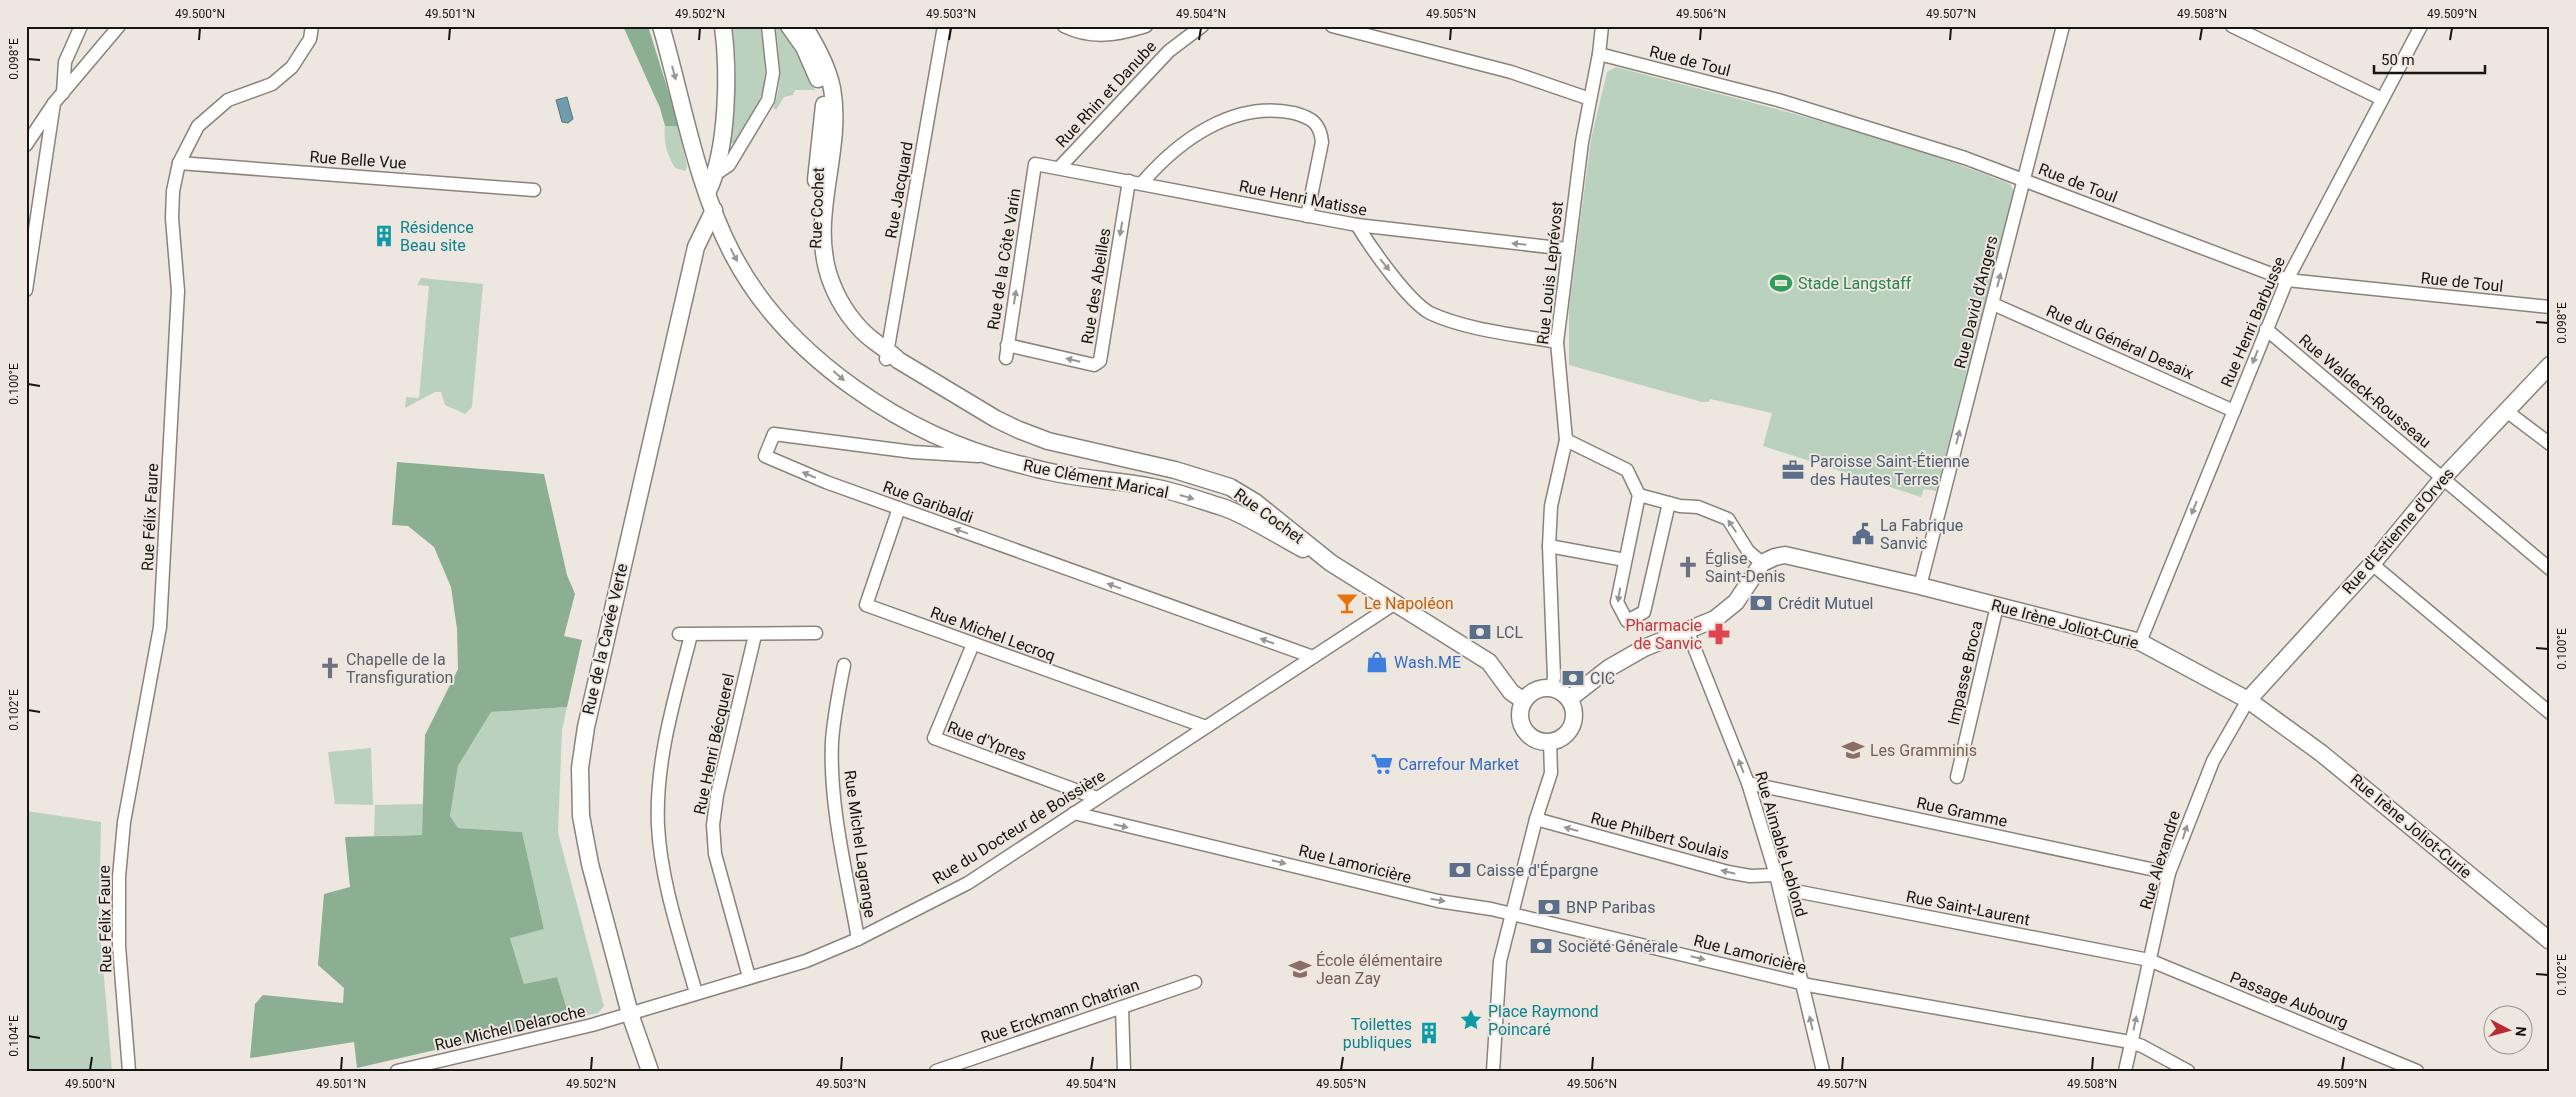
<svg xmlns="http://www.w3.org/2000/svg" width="2576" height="1097" font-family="Roboto,sans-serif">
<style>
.green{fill:#bad1be}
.forest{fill:#8cae93}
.water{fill:#709cae;stroke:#55747f}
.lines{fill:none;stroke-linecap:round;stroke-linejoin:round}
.minor-casing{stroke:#89837c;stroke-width:15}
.tertiary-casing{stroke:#89837c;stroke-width:19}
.minor{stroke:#fff;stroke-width:12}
.tertiary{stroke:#fff;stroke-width:16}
.oneway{fill:#979694}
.ticks{fill:none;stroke:#171512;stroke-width:2}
.labels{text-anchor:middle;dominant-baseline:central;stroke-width:4;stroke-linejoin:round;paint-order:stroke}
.street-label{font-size:16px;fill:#171512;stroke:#ede7df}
.culture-label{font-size:16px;fill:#0d838f;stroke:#ede7df;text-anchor:start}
.leisure-label{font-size:16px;fill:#27864d;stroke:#ede7df;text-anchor:start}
.service-label{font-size:16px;fill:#4e5e75;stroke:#ede7df;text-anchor:start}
.worship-label{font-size:16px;fill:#5b616d;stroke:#ede7df;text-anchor:start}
.food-label{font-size:16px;fill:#c56008;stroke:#ede7df;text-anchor:start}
.health-label{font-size:16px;fill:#be3a42;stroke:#ede7df;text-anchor:end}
.shop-label{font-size:16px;fill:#366cbe;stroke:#ede7df;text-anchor:start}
.education-label{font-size:16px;fill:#785e54;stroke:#ede7df;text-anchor:start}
.neatline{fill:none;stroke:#171512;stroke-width:2}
.ticks-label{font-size:12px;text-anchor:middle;fill:#171512}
</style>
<rect width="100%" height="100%" fill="#ede7df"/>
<g class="green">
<path d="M733,26H760C769,86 768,91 735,144L729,143L736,70Z"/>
<path d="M776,29H781L798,51L815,90H795L793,95L784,97L776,110L773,108C784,84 779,56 776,29Z"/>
<path d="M1616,67C1747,102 1884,133 2010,184L2014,192L1936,491L1924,489L1921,497L1763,446L1772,413L1710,399L1709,402H1702L1569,365V307L1591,139L1607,72Z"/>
<path d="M665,126H679L687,167L685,171L675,168C667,155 663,141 665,126Z"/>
<path d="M421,278L483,284L472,407L465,414L445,405L441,392H435L405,408L406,397L419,398L429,286L417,285Z"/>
<path d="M567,707L562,730L558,833L604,1006L598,1013L570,1019L557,977L524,984L510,937L544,929L522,832L458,828L450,816L458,766L491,712Z"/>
<path d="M371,748L373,805L335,804L328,752Z"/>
<path d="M423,804L422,835L374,836L375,805Z"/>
<path d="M26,811L101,822L99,920L112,1071H26Z"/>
</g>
<g class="forest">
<path d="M623,26H648L679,126H665L660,108Z"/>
<path d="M397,462L544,474L567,575L575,594L564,636L582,640L567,707L491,712L458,766L450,816L458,828L522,832L544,929L510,938L524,984L557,977L570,1019L357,1068L354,1042L250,1058L255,1004L263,995L343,1003L344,988L318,965L324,894L350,887L345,837L422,835L425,735L458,669L457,629L451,587L434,547L408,526L392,525Z"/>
</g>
<path class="water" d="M567,97L573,119L568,123L562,122L556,100Z"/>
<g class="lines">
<g class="minor-casing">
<g id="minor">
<path d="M1064,26C1093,40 1117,35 1146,26"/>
<path d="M1332,26L1511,72L1590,99"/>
<path d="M2232,26L2382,99"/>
<path d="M1599,54L1778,100L1965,158L2287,280L2550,307"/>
<path d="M63,93L65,62L81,26"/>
<path d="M26,145L54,103L119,26"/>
<path d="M179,163L534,190"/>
<path d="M1059,168L1169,51L1202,26"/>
<path d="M717,173L729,165L768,100L773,73L768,26"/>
<path d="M1142,183C1179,140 1234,100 1294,113C1312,118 1320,123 1322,142L1307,216"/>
<path d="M1357,225C1371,248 1408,301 1430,313C1466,330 1518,335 1557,342"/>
<path d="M26,290L54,103"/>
<path d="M1993,304L2234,411"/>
<path d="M2266,329L2550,569"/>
<path d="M1007,345L1094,365L1100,361L1129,181"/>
<path d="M1006,358L1035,164L1357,225L1567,249"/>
<path d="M886,359L944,26"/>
<path d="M2505,410L2550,444"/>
<path d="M1566,440L1627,470L1639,495"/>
<path d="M978,456L913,452L774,434L765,456L826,482L1313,657"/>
<path d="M1639,495L1617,602L1627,621L1644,612L1669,503"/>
<path d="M1639,495L1680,506L1698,507L1728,519L1748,551L1762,563"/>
<path d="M899,508L866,605L1206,727"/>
<path d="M1549,546L1625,560"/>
<path d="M2372,564L2550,713"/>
<path d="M1920,586L2063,26"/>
<path d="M1688,632L1748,783L1776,875L1823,1071"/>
<path d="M679,634L816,633"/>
<path d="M691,635C675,697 655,761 658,826C661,883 681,939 696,993"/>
<path d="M2140,642L2287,280L2421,26"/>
<path d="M973,644L934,738L1097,798"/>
<path d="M844,665C839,690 834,715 832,741C829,806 847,875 858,939"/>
<path d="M1552,689L1554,677L1549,546L1551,506L1566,440L1557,342L1582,142L1599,54L1602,26"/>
<path d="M1957,777L1997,606"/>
<path d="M1748,783L2169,873"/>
<path d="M1074,813L1438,901L1491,909L1813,986L2130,1042L2142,1046L2188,1071"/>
<path d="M1536,819L1728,872L1750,876L1776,875"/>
<path d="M1780,888L2149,960L2417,1071"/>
<path d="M749,977L715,854L713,825L717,795L755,635"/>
<path d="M1122,1007L1124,1071"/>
<path d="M129,1071L119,946V877L124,822L160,627L178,291L172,218L173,191L179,163L198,126L228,100L272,84L292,67L310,39L312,26"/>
<path d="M397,1071L592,1025L806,961L858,939L968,883L1394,604"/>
<path d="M936,1071L1195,982"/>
<path d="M1493,1071L1500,961L1536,819L1551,773L1550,742"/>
<path d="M2125,1071L2169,873L2213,761L2248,700"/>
</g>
</g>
<g class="tertiary-casing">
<g id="tertiary">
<path d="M661,26C683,102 696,185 733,255C787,358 907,437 1018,464C1034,468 1051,473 1067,475C1095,480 1124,481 1152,487C1175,491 1199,500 1222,507C1247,515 1278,536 1303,549"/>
<path d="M789,26L804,47L818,79"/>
<path d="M804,26C816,46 827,65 832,88C844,154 806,220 832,284C840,305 856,328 874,341C883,348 890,352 898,360L996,419L1019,430L1048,441L1175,470L1230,487L1255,502L1331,563L1489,662L1511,692L1524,701"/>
<path d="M816,180L824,105"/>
<path d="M708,191C728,149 729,72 723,26"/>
<circle cx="1547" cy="715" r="27"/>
<path d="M1569,699L1609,668L1644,648L1715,619L1736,602L1762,563L1775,557L1785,555L1920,586L2140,642L2248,700L2321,753L2550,941"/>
<path d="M2248,700L2372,564L2443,478L2550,365"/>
<path d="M650,1071L630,1014L590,864L581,816L580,768L586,727L696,247L714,210"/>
</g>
</g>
<use href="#minor" class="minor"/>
<use href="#tertiary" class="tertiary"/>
</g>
<defs><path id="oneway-solid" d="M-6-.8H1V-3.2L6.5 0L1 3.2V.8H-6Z" transform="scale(1.25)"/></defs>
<g class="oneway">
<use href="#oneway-solid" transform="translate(674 73) rotate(75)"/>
<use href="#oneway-solid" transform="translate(1121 229) rotate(99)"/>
<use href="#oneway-solid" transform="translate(1519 244) rotate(-174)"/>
<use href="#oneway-solid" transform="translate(734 255) rotate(62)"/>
<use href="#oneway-solid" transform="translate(1385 265) rotate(51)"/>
<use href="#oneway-solid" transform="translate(1999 280) rotate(-76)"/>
<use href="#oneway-solid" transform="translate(1015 297) rotate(-81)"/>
<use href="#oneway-solid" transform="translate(2255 357) rotate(112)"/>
<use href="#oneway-solid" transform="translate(1073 360) rotate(-167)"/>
<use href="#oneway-solid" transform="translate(839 376) rotate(41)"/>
<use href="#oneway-solid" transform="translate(1958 437) rotate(-76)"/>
<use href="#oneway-solid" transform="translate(809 475) rotate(-157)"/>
<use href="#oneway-solid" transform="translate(1187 497) rotate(16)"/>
<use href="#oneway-solid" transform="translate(2194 508) rotate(112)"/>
<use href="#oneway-solid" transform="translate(1732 526) rotate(-124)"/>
<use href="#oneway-solid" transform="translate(961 531) rotate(-160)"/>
<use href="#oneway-solid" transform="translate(1114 586) rotate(-160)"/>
<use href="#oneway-solid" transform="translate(1619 595) rotate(99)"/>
<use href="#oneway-solid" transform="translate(1267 641) rotate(-160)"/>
<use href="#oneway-solid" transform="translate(1741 766) rotate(-111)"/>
<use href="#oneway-solid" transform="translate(1121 826) rotate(13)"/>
<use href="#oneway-solid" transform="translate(1571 829) rotate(-165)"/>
<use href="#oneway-solid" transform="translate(2185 832) rotate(-72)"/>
<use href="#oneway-solid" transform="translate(1279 862) rotate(14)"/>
<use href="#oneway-solid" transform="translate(1728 872) rotate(-166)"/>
<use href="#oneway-solid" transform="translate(1438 900) rotate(10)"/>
<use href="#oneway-solid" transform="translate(1698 958) rotate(13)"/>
<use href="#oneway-solid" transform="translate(1811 1023) rotate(-103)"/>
<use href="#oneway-solid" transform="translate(2135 1023) rotate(-78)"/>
</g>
<path class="ticks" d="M199,40L200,28M449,40L450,28M699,40L700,28M949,40L951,28M1199,40L1201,28M1450,40L1451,28M1700,40L1701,28M1950,40L1951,28M2200,40L2202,28M2450,40L2452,28M28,59L40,60M2536,322L2548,323M28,384L40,386M2536,648L2548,649M28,710L40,712M2536,974L2548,975M28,1036L40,1038M90,1070L92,1057M341,1070L342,1057M591,1070L592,1057M841,1070L842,1057M1091,1070L1093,1057M1341,1070L1343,1057M1592,1070L1593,1057M1842,1070L1843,1057M2092,1070L2093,1057M2342,1070L2344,1057"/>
<defs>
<g id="building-bare" transform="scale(1.725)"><path d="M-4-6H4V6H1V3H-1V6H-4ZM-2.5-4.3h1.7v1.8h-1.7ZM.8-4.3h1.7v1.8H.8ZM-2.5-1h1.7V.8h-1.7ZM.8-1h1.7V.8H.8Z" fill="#0f9aa8" stroke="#ede7df" stroke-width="2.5" paint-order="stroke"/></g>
<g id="stadium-bare" transform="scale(1.725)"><path d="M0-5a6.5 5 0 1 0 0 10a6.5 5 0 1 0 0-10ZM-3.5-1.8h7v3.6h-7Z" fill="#2e9e5b" stroke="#ede7df" stroke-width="2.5" paint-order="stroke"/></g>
<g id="office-bare" transform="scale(1.725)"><path d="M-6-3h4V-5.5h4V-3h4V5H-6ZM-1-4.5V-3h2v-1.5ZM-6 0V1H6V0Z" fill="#5c6f8a" stroke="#ede7df" stroke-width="2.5" paint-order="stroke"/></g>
<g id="civic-bare" transform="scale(1.725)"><path d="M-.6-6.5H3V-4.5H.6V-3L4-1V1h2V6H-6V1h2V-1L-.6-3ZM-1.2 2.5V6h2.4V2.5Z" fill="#5c6f8a" stroke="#ede7df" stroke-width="2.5" paint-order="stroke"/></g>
<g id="church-bare" transform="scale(1.725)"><path d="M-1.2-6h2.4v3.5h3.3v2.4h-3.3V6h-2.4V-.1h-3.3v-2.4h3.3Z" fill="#6b7280" stroke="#ede7df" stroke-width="2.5" paint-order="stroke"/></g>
<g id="bar-bare" transform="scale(1.725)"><path d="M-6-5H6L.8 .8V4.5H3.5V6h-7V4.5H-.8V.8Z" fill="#e8710a" stroke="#ede7df" stroke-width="2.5" paint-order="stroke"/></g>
<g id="bank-bare" transform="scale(1.725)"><path d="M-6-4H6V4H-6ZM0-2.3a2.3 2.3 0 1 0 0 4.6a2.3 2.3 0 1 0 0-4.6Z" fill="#5c6f8a" stroke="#ede7df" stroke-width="2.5" paint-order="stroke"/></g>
<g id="pharmacy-bare" transform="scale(1.725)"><path d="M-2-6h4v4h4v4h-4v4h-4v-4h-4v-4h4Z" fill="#e0444e" stroke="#ede7df" stroke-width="2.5" paint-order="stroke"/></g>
<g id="shop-bare" transform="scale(1.725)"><path d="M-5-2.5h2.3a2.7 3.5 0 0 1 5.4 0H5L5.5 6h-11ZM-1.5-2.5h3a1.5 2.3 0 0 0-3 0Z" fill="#3f7fe0" stroke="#ede7df" stroke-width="2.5" paint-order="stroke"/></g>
<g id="school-bare" transform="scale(1.725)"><path d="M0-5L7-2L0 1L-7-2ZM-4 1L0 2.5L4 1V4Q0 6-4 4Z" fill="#8d6e63" stroke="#ede7df" stroke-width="2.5" paint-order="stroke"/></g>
<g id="supermarket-bare" transform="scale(1.725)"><path d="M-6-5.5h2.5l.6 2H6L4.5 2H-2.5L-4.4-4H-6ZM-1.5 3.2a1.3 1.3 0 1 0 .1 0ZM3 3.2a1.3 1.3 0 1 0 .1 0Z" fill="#3f7fe0" stroke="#ede7df" stroke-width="2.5" paint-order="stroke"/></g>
<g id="sight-bare" transform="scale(1.725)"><path d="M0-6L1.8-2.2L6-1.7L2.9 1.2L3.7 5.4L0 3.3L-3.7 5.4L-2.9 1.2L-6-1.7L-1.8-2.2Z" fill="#0f9aa8" stroke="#ede7df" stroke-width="2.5" paint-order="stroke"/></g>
</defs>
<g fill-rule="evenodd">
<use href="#building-bare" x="384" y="236"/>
<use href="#stadium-bare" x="1781" y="283"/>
<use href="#office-bare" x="1793" y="470"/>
<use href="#civic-bare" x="1863" y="534"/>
<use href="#church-bare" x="1688" y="567"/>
<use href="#bar-bare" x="1347" y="603"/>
<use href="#bank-bare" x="1761" y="603"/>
<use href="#bank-bare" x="1480" y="632"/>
<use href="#pharmacy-bare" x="1719" y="634"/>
<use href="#shop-bare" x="1377" y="662"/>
<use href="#church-bare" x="330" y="668"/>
<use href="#bank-bare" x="1573" y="678"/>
<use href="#school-bare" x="1853" y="750"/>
<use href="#supermarket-bare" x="1382" y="764"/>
<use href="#bank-bare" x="1460" y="870"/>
<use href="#bank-bare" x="1549" y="907"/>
<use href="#bank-bare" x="1541" y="946"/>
<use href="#school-bare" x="1300" y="969"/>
<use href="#sight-bare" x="1471" y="1020"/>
<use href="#building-bare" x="1429" y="1033"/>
</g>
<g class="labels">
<g class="street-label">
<text transform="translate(1690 61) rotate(14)">Rue de Toul</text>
<text transform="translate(1106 94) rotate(-47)">Rue Rhin et Danube</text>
<text transform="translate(358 160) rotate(4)">Rue Belle Vue</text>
<text transform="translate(2078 183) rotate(21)">Rue de Toul</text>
<text transform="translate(899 190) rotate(-80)">Rue Jacquard</text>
<text transform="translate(1303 198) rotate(11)">Rue Henri Matisse</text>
<text transform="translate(817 208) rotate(-88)">Rue Cochet</text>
<text transform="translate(1004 259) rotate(-81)">Rue de la Côte Varin</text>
<text transform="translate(1550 273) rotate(-84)">Rue Louis Leprévost</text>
<text transform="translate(2462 282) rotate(6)">Rue de Toul</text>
<text transform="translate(1096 286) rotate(-81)">Rue des Abeilles</text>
<text transform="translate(1976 302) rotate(-76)">Rue David d'Angers</text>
<text transform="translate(2253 322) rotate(-67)">Rue Henri Barbusse</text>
<text transform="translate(2120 342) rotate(24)">Rue du Général Desaix</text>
<text transform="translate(2365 391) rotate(40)">Rue Waldeck-Rousseau</text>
<text transform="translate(1096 479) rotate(11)">Rue Clément Marical</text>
<text transform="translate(928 502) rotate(20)">Rue Garibaldi</text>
<text transform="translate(1269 516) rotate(36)">Rue Cochet</text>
<text transform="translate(150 517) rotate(-87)">Rue Félix Faure</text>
<text transform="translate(2398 531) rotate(-49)">Rue d'Estienne d'Orves</text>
<text transform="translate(2065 624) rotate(15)">Rue Irène Joliot-Curie</text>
<text transform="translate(993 634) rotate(20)">Rue Michel Lecroq</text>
<text transform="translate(605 639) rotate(-77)">Rue de la Cavée Verte</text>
<text transform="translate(1965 673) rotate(-77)">Impasse Broca</text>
<text transform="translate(987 741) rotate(21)">Rue d'Ypres</text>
<text transform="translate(714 744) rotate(-78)">Rue Henri Bécquerel</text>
<text transform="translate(1962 812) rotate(12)">Rue Gramme</text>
<text transform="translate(2411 826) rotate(40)">Rue Irène Joliot-Curie</text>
<text transform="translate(1019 827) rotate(-32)">Rue du Docteur de Boissière</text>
<text transform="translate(1660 836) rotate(15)">Rue Philbert Soulais</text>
<text transform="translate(860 844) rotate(82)">Rue Michel Lagrange</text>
<text transform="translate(1781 844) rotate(74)">Rue Aimable Leblond</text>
<text transform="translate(2160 860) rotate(-73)">Rue Alexandre</text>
<text transform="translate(1355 864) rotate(14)">Rue Lamoricière</text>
<text transform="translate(1968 908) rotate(11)">Rue Saint-Laurent</text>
<text transform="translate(105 919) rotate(-91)">Rue Félix Faure</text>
<text transform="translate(1750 954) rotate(14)">Rue Lamoricière</text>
<text transform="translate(2289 1000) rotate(22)">Passage Aubourg</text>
<text transform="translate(1060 1011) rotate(-19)">Rue Erckmann Chatrian</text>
<text transform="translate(510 1028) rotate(-13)">Rue Michel Delaroche</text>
</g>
<g class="culture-label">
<text x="400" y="227">Résidence<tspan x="400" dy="18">Beau site</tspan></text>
<text x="1488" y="1011">Place Raymond<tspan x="1488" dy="18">Poincaré</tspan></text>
<text x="1412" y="1024" text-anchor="end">Toilettes<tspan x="1412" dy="18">publiques</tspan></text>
</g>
<g class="leisure-label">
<text x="1798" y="283">Stade Langstaff</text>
</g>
<g class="service-label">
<text x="1810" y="461">Paroisse Saint-Étienne<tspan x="1810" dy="18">des Hautes Terres</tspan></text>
<text x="1880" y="525">La Fabrique<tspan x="1880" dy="18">Sanvic</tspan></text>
<text x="1778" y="603">Crédit Mutuel</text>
<text x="1496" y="632">LCL</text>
<text x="1590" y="678">CIC</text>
<text x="1476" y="870">Caisse d'Épargne</text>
<text x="1566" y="907">BNP Paribas</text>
<text x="1558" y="946">Société Générale</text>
</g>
<g class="worship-label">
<text x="1705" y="558">Église<tspan x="1705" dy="18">Saint-Denis</tspan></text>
<text x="346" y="659">Chapelle de la<tspan x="346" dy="18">Transfiguration</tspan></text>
</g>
<g class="food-label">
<text x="1364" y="603">Le Napoléon</text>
</g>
<g class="health-label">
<text x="1702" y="625">Pharmacie<tspan x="1702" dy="18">de Sanvic</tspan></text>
</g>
<g class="shop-label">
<text x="1394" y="662">Wash.ME</text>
<text x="1398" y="764">Carrefour Market</text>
</g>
<g class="education-label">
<text x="1870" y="750">Les Gramminis</text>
<text x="1316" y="960">École élémentaire<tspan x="1316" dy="18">Jean Zay</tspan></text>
</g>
</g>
<rect width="2576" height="1097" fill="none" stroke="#ede7df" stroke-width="55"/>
<g transform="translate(2508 1030) rotate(96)"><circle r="24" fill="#ede7df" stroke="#97938d"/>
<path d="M0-4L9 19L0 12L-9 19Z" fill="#b92930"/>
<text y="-8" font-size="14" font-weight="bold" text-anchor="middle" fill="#171512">N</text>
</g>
<path d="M2374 65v8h111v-8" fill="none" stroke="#171512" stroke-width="2.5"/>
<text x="2381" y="65" font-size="15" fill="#171512" stroke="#ede7df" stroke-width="4" paint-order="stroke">50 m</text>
<rect x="28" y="28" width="2520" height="1042" class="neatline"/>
<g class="ticks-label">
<text x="200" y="18">49.500°N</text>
<text x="450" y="18">49.501°N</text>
<text x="700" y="18">49.502°N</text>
<text x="951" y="18">49.503°N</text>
<text x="1201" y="18">49.504°N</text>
<text x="1451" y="18">49.505°N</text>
<text x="1701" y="18">49.506°N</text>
<text x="1951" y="18">49.507°N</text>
<text x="2202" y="18">49.508°N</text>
<text x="2452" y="18">49.509°N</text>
<text transform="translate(14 59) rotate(-90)" y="4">0.098°E</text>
<text transform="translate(2562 323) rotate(-90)" y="4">0.098°E</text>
<text transform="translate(14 384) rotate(-90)" y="4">0.100°E</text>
<text transform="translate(2562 649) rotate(-90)" y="4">0.100°E</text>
<text transform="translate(14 710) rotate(-90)" y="4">0.102°E</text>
<text transform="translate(2562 975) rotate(-90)" y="4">0.102°E</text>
<text transform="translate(14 1036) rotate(-90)" y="4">0.104°E</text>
<text x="90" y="1088">49.500°N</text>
<text x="341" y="1088">49.501°N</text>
<text x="591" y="1088">49.502°N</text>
<text x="841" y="1088">49.503°N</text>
<text x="1091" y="1088">49.504°N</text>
<text x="1341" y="1088">49.505°N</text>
<text x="1592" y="1088">49.506°N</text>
<text x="1842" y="1088">49.507°N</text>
<text x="2092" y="1088">49.508°N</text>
<text x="2342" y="1088">49.509°N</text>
</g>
</svg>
